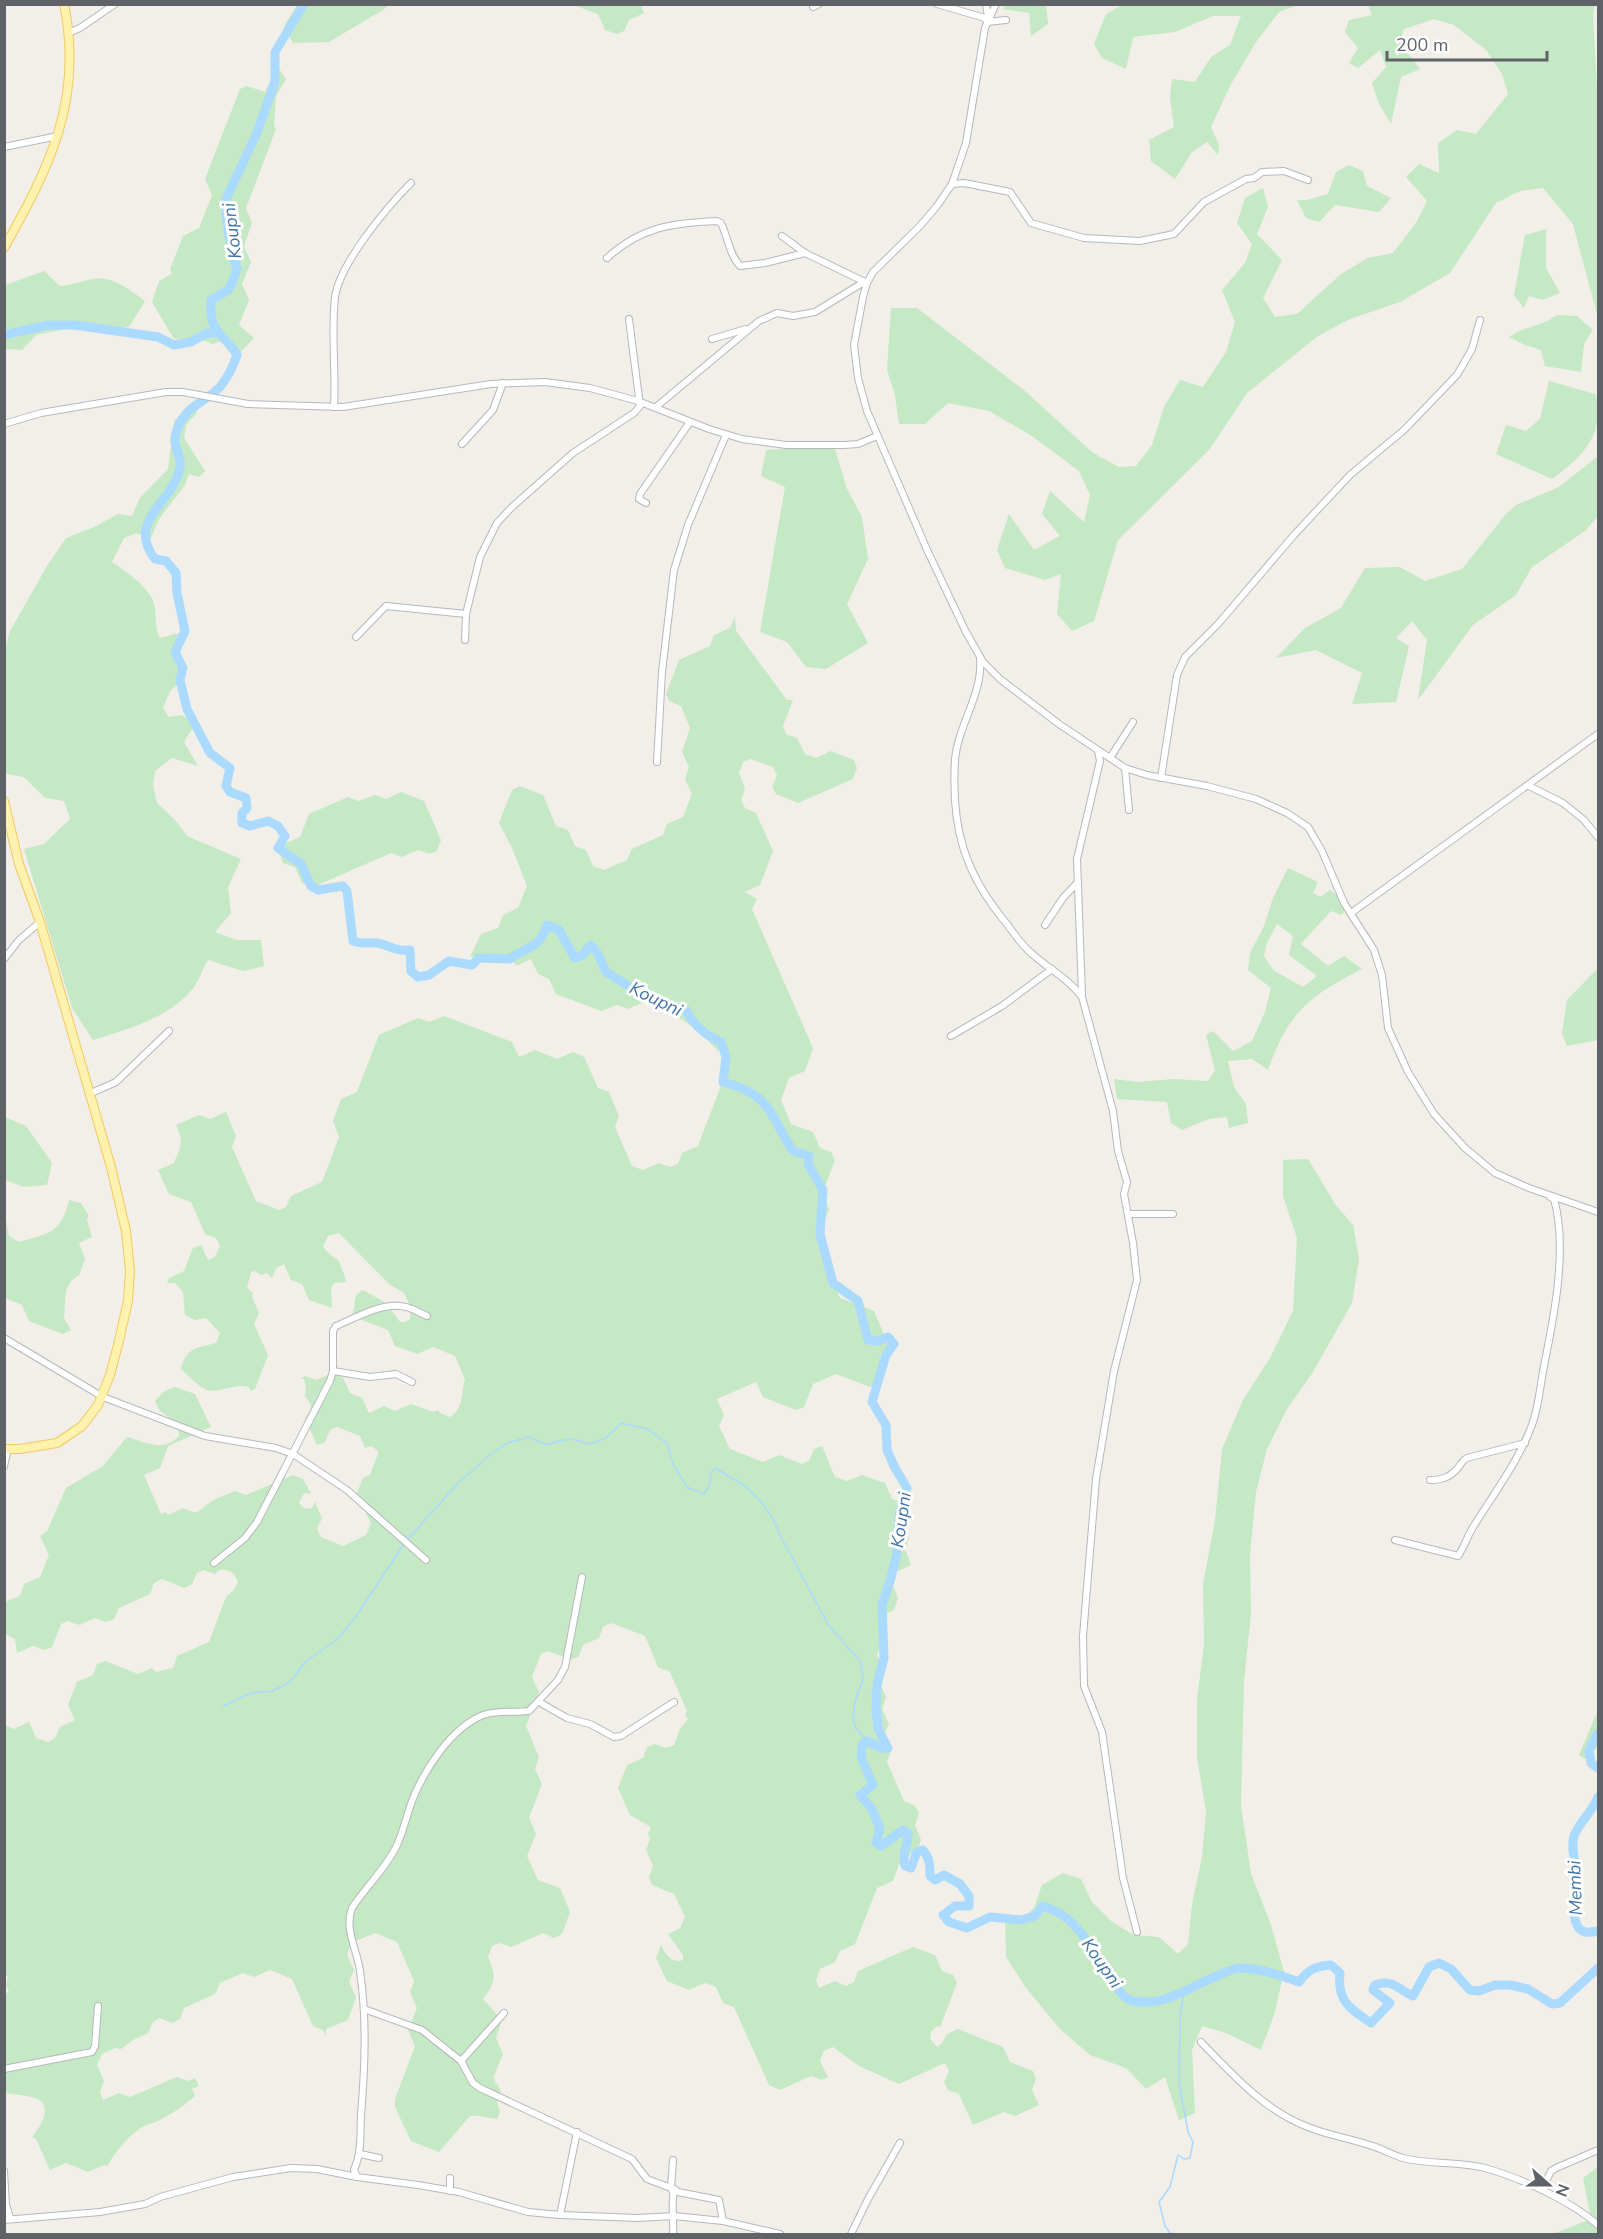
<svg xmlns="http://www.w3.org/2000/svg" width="1603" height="2239" font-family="'Nunito Sans',sans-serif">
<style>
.green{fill:#c5e8c5;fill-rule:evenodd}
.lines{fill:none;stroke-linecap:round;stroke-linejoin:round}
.stream{stroke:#aadaff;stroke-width:1.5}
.river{stroke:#aadaff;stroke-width:9}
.minor-casing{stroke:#b5b8bc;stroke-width:8}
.major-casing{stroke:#f2c960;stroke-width:10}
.minor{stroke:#fff;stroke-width:6}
.major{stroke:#fff2af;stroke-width:8}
.labels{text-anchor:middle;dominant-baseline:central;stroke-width:6;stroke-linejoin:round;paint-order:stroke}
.water-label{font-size:18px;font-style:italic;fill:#4174aa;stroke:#fff}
</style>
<rect width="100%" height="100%" fill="#f1efe8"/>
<g class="green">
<path d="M297,5V4L389,5L383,10L329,42L293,43L284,26Z"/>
<path d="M573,5H641L644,13L629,20L624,31L617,34L605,30L598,14Z"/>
<path d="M1006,5H1046L1048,24L1031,36L1029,13L1003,9Z"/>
<path d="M1122,5H1298L1279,12L1256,42L1231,84L1211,127L1219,145L1218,155L1207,142L1192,152L1175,179L1151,161L1149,140L1174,127L1170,98L1172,79L1195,82L1211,57L1230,45L1241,16H1213L1175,32L1133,37L1126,69L1102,58L1094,44L1106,14Z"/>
<path d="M1368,5H1595L1593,15L1598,105V318L1573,224L1543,188L1520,191L1496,203L1450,273L1400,302L1350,319L1318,336L1247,393L1209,450L1118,540L1094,621L1072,631L1057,614L1061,574L1045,580L1005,568L997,550L1009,514L1034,550L1060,536L1042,514L1050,491L1084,522L1090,495L1079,471L1032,436L989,411L948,403L925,424H899L895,395L887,370L891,308H917L1025,391L1093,453L1119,467L1136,466L1152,445L1164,407L1180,380L1203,387L1226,352L1235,322L1222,290L1245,263L1252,244L1237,223L1245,198L1263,188L1268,207L1257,234L1282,260L1263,298L1275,317L1297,314L1341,274L1368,258L1393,253L1416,223L1427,201L1406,177L1419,164L1439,173L1438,143L1457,130L1476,134L1508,94L1502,74L1486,50L1454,25L1434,19L1404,29L1399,42L1420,69L1401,77L1391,124L1379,104L1372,83L1386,67L1380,50L1358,68L1349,63L1358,48L1345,32L1349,20L1372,15Z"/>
<path d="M277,66L286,79L276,96L274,125L276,129L246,208L252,223L244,246L251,262L242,284L249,300L239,325L254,338L236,357L227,349L222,341L212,344L206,341L174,339L152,302L159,281L172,274L170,269L183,236L199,228L212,195L205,179L240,89L247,86L265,92Z"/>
<path d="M1349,165L1363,171L1367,186L1391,198L1379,212L1335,205L1319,222L1306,218L1297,200H1307L1328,194L1336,172Z"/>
<path d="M1546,229V268L1560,293L1542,300L1529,296L1524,308L1514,295L1525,235Z"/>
<path d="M44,271L60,286C72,285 82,281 93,279C113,276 130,290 145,301L129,327L95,331L75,327L36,335L22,350L5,349V285Z"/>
<path d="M1557,315L1577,316L1593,330L1584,344L1581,372L1545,366L1541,350L1525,345L1509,337C1526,325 1542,327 1557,315Z"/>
<path d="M1549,381L1595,394C1598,400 1598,404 1598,412C1598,442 1576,462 1552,479L1496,454L1506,425L1526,431L1540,419Z"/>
<path d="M192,402L197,413L186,425L184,438L205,471L199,477L189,474L185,485L159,519L151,538L136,533L124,538L112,562C126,572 146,584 153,601C158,614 153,626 160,638L178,633L184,679L170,691L163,708L169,717L182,715L195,724L184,742L198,766L172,758L155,771L153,785L157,803L176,821L187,836L241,859L228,887L231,913L215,932L237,940H261L264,966L243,971L208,960C202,970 198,984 189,993C163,1020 128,1029 93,1040L72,1008L24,849L44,844L70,819L64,801L45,798L24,777L6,774L5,650L10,631L47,566L66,538L94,527L118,514L132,516L140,498L168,469L174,421Z"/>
<path d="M834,446L847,489L862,517L868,559L847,604L868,643L826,669L806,667L787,642L760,632L785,487L761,476L766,450Z"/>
<path d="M1598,456V516L1585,531L1532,567L1516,595L1473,625L1418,700L1427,640L1412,621L1396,638L1409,646L1396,702L1352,704L1362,673L1316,650L1276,658L1305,628L1341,608L1365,568L1400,567L1425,581L1462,569L1506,514L1516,505L1559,487Z"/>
<path d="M735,616L736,631L787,700H793L783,726L786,734L797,738L805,754L816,758L831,751L854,760L857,768L853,779L798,803L776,794L772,787L777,775L773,767L751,759L743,762L739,773L745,789L741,800L745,808L756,813L773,851L760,885L745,892L757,899L752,909L813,1048L805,1071L789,1078L781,1100L791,1124L813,1132L820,1148L831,1152L835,1160L822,1194L829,1209L820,1232L827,1247L823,1259L840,1298L874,1311L891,1350L878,1384L870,1387L836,1374L813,1384L804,1407L796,1410L763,1397L756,1382L717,1399L724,1415L719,1426L730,1449L763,1462L779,1455L802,1464L809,1461L814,1449L822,1446L835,1477L847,1481L862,1475L885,1483L892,1499L903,1503L906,1511L902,1522L909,1538L905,1549L911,1565L896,1572L892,1583L898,1598L894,1610L879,1617L885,1632L877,1655L884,1670L879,1682L886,1697L882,1709L889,1724L884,1735L891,1751L887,1762L904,1801L915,1806L919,1813L915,1825L921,1840L917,1852L901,1859L893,1881L877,1888L855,1944L840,1951L835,1962L820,1969L816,1981L819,1988L835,1981L846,1986L854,1982L858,1971L913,1947L935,1955L942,1971L953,1975L957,1983L940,2027L937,2026L931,2032L930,2039L937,2047L942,2043L947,2034L958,2029L1003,2047L1010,2062L1033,2071L1036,2079L1032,2090L1039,2105L1015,2116L1004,2112L973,2125L959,2094L948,2090L944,2082L949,2071L945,2063L899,2084L859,2066L833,2047L824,2051L820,2061L828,2077L822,2080L811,2076L780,2090L769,2085L734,2007L723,2003L716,1987L705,1983L689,1990L667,1981L656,1958L661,1945C665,1954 672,1964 683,1960V1955L668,1934L680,1928L685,1917L674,1894L652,1885L649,1877L653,1866L646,1850L650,1839L648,1834L651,1827L630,1815L618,1788L627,1765L643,1758L647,1747L655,1744L666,1748L674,1745L680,1729L688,1719L685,1715L687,1711L670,1672L658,1667L645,1636L611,1623L603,1627L599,1638L583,1645L579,1656L571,1660L548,1651L541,1654L532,1677L539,1692L526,1726L539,1757L535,1769L542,1784L529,1818L536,1834L527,1856L538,1880L560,1888L570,1912L562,1934L554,1938L543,1933L511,1947L500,1943L492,1946L488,1957C497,1977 495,1982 483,1999L502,2020L496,2038L503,2054L494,2076L496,2086L497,2083L501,2092L497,2103L500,2111L497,2119C487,2118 479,2114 470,2116L439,2152L411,2141L395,2107V2099L415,2046L408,2030L417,2008L410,1992L414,1981L397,1942L375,1933L351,1943L347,1955L354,1970L349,1982L356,1997L348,2020L326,2029V2036L323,2030L313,2026L292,1979L270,1970L254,1977L243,1973L220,1983L215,1994L184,2008L180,2019L172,2023L160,2018L153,2022L148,2033L133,2040L121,2049L115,2048L102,2054L97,2065L104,2081L100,2092L103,2100L119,2093L130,2097L177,2077L188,2081L195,2078L199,2086L192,2089L195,2096C183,2106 173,2113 160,2120C154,2123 148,2124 142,2127C127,2137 116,2151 107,2166L104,2165L88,2172L66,2163L50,2170L36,2139L32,2137C40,2126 55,2105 35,2098C26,2095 16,2095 7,2093L5,2088L4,1994L9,1992L6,1985L8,1977L4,1973L5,1725L14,1729L29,1722L36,1738L48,1742L55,1738L60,1727L75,1720L68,1705L77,1682L93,1675L97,1664L105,1661L138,1674L152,1668L156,1672L173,1668L177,1656L209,1642L226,1597L234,1590L238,1582C233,1571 230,1570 219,1570L215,1574L204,1570L197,1573L192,1584L184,1588L162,1579L154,1583L150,1594L119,1608L114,1619L106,1622L95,1618L80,1625L68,1621L61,1624L52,1647L44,1650L33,1646L17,1653L15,1639L5,1634V1602L20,1596L24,1584L40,1577L49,1555L40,1536L47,1531L66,1488L103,1466L127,1437C147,1442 162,1453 179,1436L178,1424L160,1411L155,1401L163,1392L175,1387L195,1394L211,1427L168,1446L160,1468L144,1475L161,1514L166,1512L168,1515L183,1508C200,1517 199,1509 212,1501C219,1497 228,1494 235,1491L246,1495L293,1475L303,1479L311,1494L304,1493L299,1503L304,1508L311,1509L315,1502L322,1518L317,1529L321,1537L343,1546L366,1535L371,1524L357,1493L363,1478L370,1475L378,1454V1451L371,1446L365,1448L360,1436L337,1427L330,1430L325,1442L317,1445L305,1418L310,1411L311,1405L305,1396L306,1388L304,1379L301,1378L305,1376L317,1380L332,1373L343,1378L350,1393L362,1398L369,1413L384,1406L395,1411L411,1404L433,1412L438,1410L440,1413L450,1417C464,1409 461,1392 465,1379L455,1356L433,1347L417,1354L395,1346L388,1330L352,1316C357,1304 351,1295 363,1290L386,1303L400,1322H405L410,1319L411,1308L404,1293L389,1284L339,1233L328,1236L323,1246L326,1251L339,1261C341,1269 345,1274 346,1282L334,1283L331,1288L332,1308L309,1300L302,1284L291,1280L284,1264L276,1268L272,1278L267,1273L261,1275L254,1271L251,1272L247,1288L253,1293L252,1297L259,1313L254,1324L268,1355L255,1389L250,1391L249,1387C233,1383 220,1394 207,1390C198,1387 188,1375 181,1369C186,1347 197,1348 216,1343L220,1333L206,1318L195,1320L185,1315L183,1292L175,1283H167L169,1278L184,1271L193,1248L201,1245L208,1260L215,1257L220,1246L216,1238L205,1234L191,1202L169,1194L158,1170L174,1163C181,1145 184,1143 176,1125L199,1115L210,1119L226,1112L236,1136L232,1147L256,1201L279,1210L286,1207L291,1196L322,1182L339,1137L333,1121L341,1099L357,1092L379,1035L418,1018L429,1022L444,1016L512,1042L519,1057L535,1050L557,1059L573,1052L584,1057L598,1088L609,1092L619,1116L615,1127L632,1166L643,1170L659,1163L670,1167L678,1164L682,1153L698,1146L728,1067L719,1046L718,1051C692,1023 679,1016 644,1002L628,1009L617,1005L601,1011L556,994L549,979L538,974L531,959L516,966L511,956L507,959L470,957L481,934L498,928L503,915L518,908L527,886L512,848L499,823L512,790L520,786L543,795L556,826L568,830L575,846L586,850L593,866L604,870L627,860L632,849L663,835L667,824L683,817L692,794L685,779L689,767L682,752L690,728L681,706L669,701L666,694L679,660L710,646L714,635L730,628Z"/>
<path d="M401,792L424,801L441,840L437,851L429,854L418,850L402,857L391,853L313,887L302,883L295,867L283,863L280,855L284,844L300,837L309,814L348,797L359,801L375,795L386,799Z"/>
<path d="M1288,868L1318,882L1313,893L1320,897L1330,890L1350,906L1341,915L1331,911L1301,944L1328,966L1344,956L1362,969C1309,996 1288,1013 1268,1070L1252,1059L1228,1061L1234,1087L1246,1104L1248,1123L1229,1128L1227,1117L1209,1119L1182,1130L1171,1123L1167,1102L1117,1099L1114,1079L1138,1082L1174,1079L1208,1081L1215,1070L1206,1035L1213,1031L1233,1051L1252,1041L1265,1012L1271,988L1248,970L1250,953L1264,926L1273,898ZM1277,924L1293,936L1289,955L1317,976L1303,987L1273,970L1264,956L1266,945Z"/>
<path d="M1598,968V1040L1567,1046L1562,1033L1567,1000Z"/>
<path d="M5,1117L26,1126L52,1163L47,1185L24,1187L5,1180Z"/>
<path d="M1308,1159L1335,1204L1353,1225L1359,1259L1352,1303L1313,1372L1287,1409L1267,1449L1256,1492L1250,1555L1251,1614L1244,1681L1241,1806L1251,1873L1271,1925L1284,1972L1274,2015L1261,2050L1226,2033L1202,2026L1192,2050L1195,2113L1179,2120L1165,2077L1146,2089L1126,2068L1090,2055L1060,2029L1026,1988L1006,1957L1005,1917L1019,1921L1034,1908L1042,1885L1063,1873L1081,1879L1092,1902L1112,1922L1134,1935L1159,1937L1178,1954L1188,1944L1192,1904L1202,1857L1206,1811L1197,1758V1700L1204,1644L1203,1584L1215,1520L1222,1449L1243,1400L1270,1358L1293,1311L1297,1238L1283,1196V1160Z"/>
<path d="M69,1200L81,1203L89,1216L87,1220L92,1237L79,1243L85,1259L79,1275L71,1281L66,1290L64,1318L71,1330L63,1334L29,1321L22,1305L5,1298V1215L9,1236L19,1242C49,1233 61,1234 69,1200Z"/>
<path d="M1598,1710V1747L1585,1759L1579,1755Z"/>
<path d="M1598,2167V2234H1553L1591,2219L1583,2178Z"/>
</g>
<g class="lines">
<g class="stream">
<path d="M407,1540L459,1482L489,1456L507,1443L529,1437L547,1445L558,1441L571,1439L590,1444L606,1438L621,1423L647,1429L667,1443L673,1464L687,1487L704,1494L710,1484L711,1473L715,1468L745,1486L758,1498L772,1517L781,1537L829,1626L860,1661L863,1678L855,1702L853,1718L855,1727L867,1741"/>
<path d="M223,1706L251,1693L272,1691L290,1682L306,1661L334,1642L353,1621L404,1544"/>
<path d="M1171,2234L1165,2226L1159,2202L1170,2187L1178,2155L1184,2159L1190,2158L1193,2142L1188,2132L1179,2082L1180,2015L1185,1990"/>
</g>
<g class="river">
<path d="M304,4L275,52V82L256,135L226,199V214L231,249L237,268L232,283L228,290L211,300C209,334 221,330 237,355C233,367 228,377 220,387C207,401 189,405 180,423C167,448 183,450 180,467C174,503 125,520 155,559L166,561L176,573L177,593L185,631L175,652L183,668L180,680L187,709L210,753L230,768L226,786L230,792L246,798L247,808L242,813V823L250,826L268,821L278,826L285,836L278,848L301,864L311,886L318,890L343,886L347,891L353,941C362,945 368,942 377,943C390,945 395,952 410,950L411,971L418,977L429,975L449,961L472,965L479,958L510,959C529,944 538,951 547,925L559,930L575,958L581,956L591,945L598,954L606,972L654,1002L686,1010C694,1026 705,1035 721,1042L726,1057L723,1082C771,1094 769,1114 793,1151L809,1156L808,1164L823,1190L820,1234L833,1283L858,1301L868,1340L878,1341L888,1337L894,1344L886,1355L872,1402L886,1425L887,1450L894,1466L907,1488L899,1516L897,1552L891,1578L882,1605L884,1658L877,1685L876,1706L878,1729L888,1748H881L867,1741L862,1745L861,1757L873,1785L860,1795L872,1809L880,1829L876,1842L881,1846L903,1830L908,1833C909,1845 901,1853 905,1866L911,1868L917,1852L923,1850C930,1859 930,1865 930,1876L935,1880L944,1875L960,1884L969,1896V1906H955L943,1915L949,1922L967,1928L990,1917L1021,1920L1035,1916L1043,1906C1084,1918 1093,1958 1117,1988C1121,1992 1124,1998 1130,2000C1161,2010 1191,1986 1219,1975C1226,1972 1234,1968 1241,1968C1261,1969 1281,1975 1299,1982C1308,1970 1315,1966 1331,1965L1340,1973C1337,2001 1349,2008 1371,2023L1390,2003L1373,1990L1375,1985C1393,1978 1398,1990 1413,1996L1429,1967L1439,1963L1451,1969L1470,1990L1479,1991L1495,1985H1510L1528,1989L1552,2004L1560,2003L1598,1968"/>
<path d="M4,335L48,325H74L158,337L174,345L191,342L207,333H218"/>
<path d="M1598,1733L1589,1750L1591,1763L1598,1768"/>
<path d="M1598,1797C1593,1811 1580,1821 1574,1836C1569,1852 1581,1879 1579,1896C1578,1905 1572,1911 1576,1923C1580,1934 1589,1933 1598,1931"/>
</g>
<g class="minor-casing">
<g id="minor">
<path d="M937,4L985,18L987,22L1006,20"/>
<path d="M986,4L988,17"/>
<path d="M996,4L985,28L966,143L952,184L937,206L919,227L873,272L867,283L863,297L854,345L858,378L867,411L928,552L966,632L983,662L1000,679L1059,724L1125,768L1147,775L1207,786L1256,799L1287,813L1308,827L1322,851L1344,903L1374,950L1382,975L1388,1028L1408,1072L1434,1114L1465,1148L1495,1173L1529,1188L1598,1212"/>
<path d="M813,7L819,4"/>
<path d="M68,33L80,28L115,4"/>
<path d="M4,147L58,136"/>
<path d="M952,184L964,183L1010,192L1031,223L1084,238L1140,241L1174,234L1204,202L1246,179L1254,178L1262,172L1284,171L1308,180"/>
<path d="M782,236L805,253L865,282"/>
<path d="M607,258C641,227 672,223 717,221L721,223C728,237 729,254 740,266L765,263L805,253"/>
<path d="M712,339L746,329"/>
<path d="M334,407C336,371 331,333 335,297C340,263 387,207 411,183"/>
<path d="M656,407L759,321L777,313L793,316L815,312L864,282"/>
<path d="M4,424L41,413L166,392H183L248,404L343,407L491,384L545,382L590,388L638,401L709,429L742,439L786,445H844L858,444L877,436"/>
<path d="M462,444L493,410L503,383"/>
<path d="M646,503L639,499L640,494L690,422"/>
<path d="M356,637L386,606L466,614"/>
<path d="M465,640L466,614L480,557L497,523L512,507L573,453L634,413L640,406L629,319"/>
<path d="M980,659C983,694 958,725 955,760C951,827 964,873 1007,924C1014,934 1021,944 1030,952C1047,968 1068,978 1082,997L1113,1111L1118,1151L1127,1182L1124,1194L1133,1243L1137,1280L1114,1371L1096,1479L1083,1636L1084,1686L1102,1732L1123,1878L1137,1932"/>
<path d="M1110,758L1133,722"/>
<path d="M657,762L662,672L674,570L688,525L726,435"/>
<path d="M1125,768L1129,810"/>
<path d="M1161,778L1177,675L1185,657L1218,624L1294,535L1350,475L1404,430L1457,375L1472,349L1480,320"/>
<path d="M1529,786L1563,803L1584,820L1598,837"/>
<path d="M1351,913L1598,734"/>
<path d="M1045,925L1063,898L1078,882"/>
<path d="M4,959L19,940L40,922"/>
<path d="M1082,996L1077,859L1100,761L1098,751"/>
<path d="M951,1036L1002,1006L1052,969"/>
<path d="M89,1094L116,1082L169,1031"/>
<path d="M1128,1214H1173"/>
<path d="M4,1338L103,1397L205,1436L276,1448L293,1454L347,1490L426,1560"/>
<path d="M333,1371V1331L336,1326C355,1318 379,1304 400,1306C409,1306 418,1312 427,1316"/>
<path d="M4,1466L8,1449"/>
<path d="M1430,1480C1441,1480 1449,1478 1457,1469C1461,1465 1461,1461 1467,1458L1525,1443"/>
<path d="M1395,1540L1458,1556C1465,1546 1468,1534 1475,1524C1495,1492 1519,1460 1532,1425C1539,1406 1540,1386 1544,1366C1554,1317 1568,1248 1554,1199L1550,1197"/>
<path d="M214,1563L245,1538L257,1522L330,1381L333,1371L370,1377L396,1374L412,1382"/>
<path d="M539,1702L567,1718L590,1724L614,1737L621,1736L674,1702"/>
<path d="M364,2009L422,2030L461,2061L504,2013"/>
<path d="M1201,2042C1232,2074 1265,2111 1308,2127C1327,2135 1349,2138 1369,2145C1381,2148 1392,2155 1403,2158C1430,2165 1458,2161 1485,2168C1521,2178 1571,2201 1598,2225"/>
<path d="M461,2061L473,2083L480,2088L632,2159L647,2179L671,2188"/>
<path d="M4,2069L92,2052L95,2046L98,2006"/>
<path d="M360,2154L379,2158"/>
<path d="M673,2160L671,2188L673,2192L674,2189C671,2205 674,2218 673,2234"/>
<path d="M4,2171L6,2205L10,2218"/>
<path d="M357,2177L354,2170C362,2152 360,2134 361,2115C365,2067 367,2019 360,1971C357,1949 344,1930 352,1908C365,1888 384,1870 395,1849C403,1834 406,1817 412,1801C424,1770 451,1728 483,1715C498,1710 513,1713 529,1711L558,1680L565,1667L582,1577"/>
<path d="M450,2178V2191"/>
<path d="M674,2189L678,2192L719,2200L723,2221"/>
<path d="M1542,2190L1551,2171L1556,2168L1598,2150"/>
<path d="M560,2215L577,2132"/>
<path d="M4,2220L100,2212L145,2204L160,2197L233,2177L291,2168L317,2169L357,2177L418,2185L459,2192L528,2212L560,2215L637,2218L674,2216L723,2221L780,2234"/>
<path d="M851,2234L868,2199L900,2143"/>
</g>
</g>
<g class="major-casing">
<g id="major">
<path d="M4,248C49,168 84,100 64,4"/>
<path d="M4,801L19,864L40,922L111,1167L126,1231L130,1271L128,1301L118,1345L110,1375L98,1405L82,1426L57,1443L20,1449H4"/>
</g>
</g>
<use href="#minor" class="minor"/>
<use href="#major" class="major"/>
</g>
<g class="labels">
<g class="water-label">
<text transform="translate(232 231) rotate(-97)">Koupni</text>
<text transform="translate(656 999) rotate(26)">Koupni</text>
<text transform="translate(901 1520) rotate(-82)">Koupni</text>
<text transform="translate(1575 1888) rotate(-92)">Membi</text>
<text transform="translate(1102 1963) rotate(55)">Koupni</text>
</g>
</g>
<rect width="1603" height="2239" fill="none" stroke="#5f6368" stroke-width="12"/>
<g transform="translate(1549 2185) rotate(111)" stroke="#ffffff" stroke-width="4.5" paint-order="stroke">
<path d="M0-4.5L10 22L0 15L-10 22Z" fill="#5f6368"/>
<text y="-9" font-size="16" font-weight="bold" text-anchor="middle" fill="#5f6368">N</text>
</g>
<path d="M1387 51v9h160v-9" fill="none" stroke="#5f6368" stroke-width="3"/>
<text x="1396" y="51" font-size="18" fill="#5f6368" stroke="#ffffff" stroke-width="4.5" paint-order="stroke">200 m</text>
</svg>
